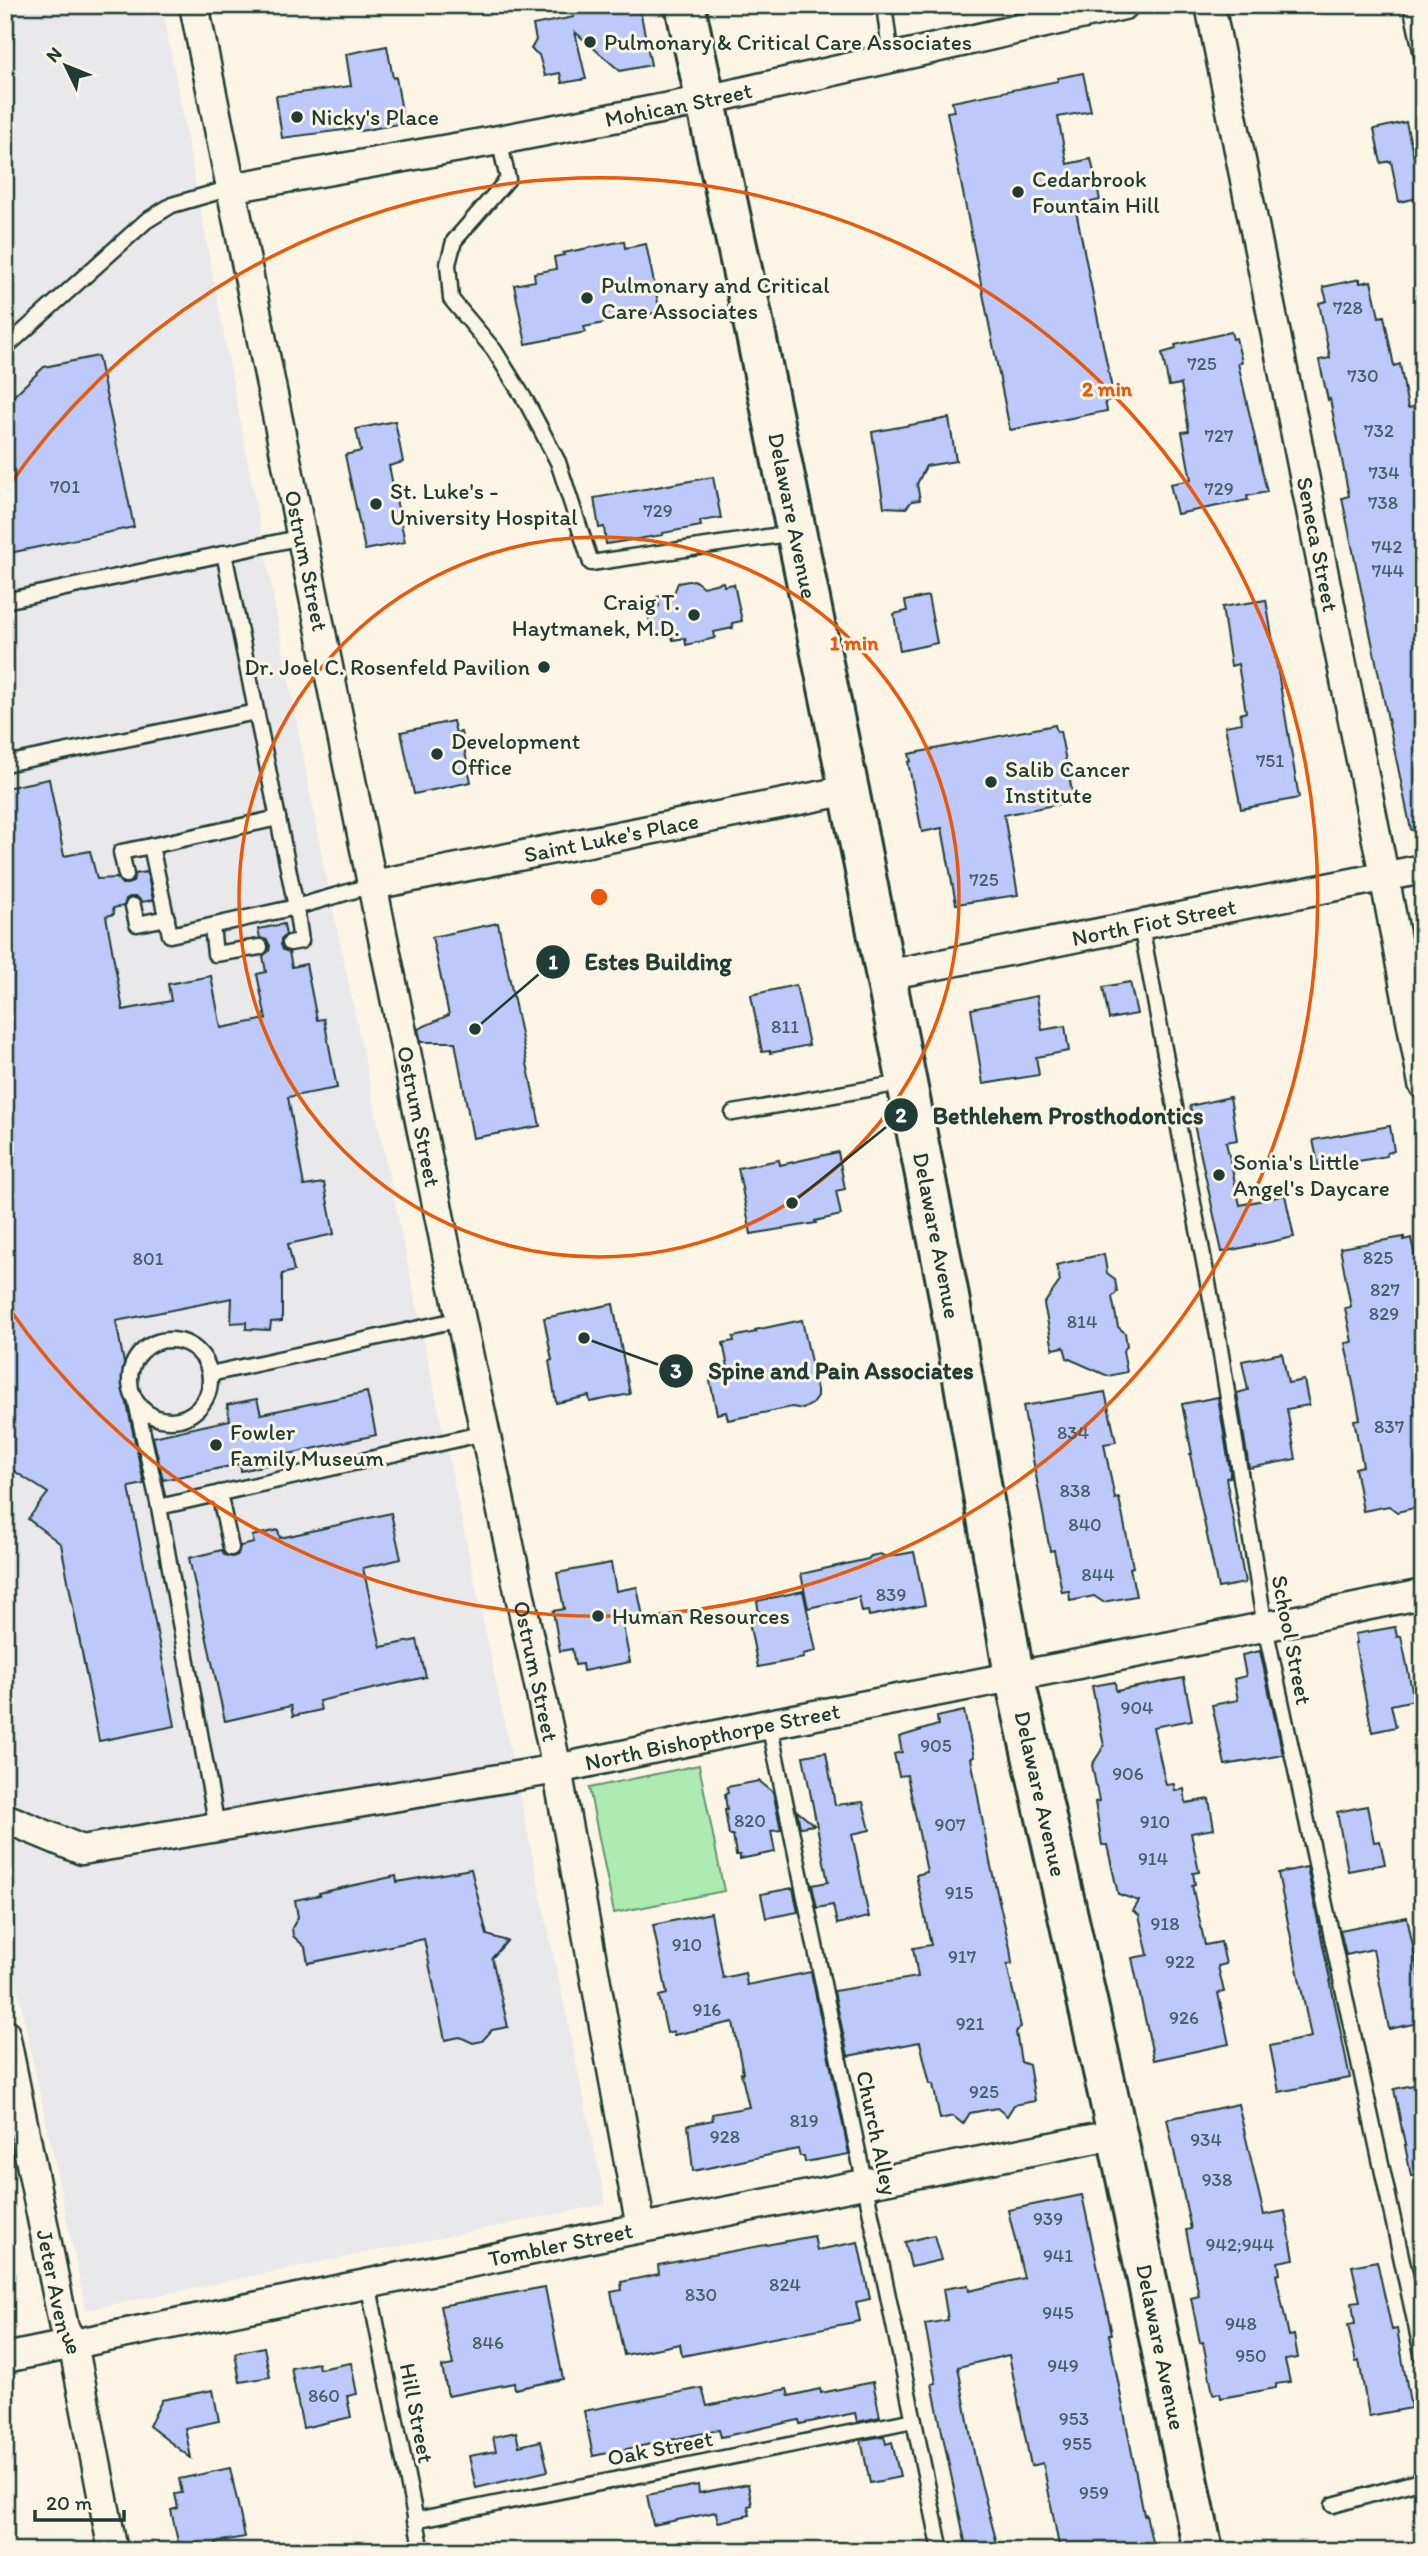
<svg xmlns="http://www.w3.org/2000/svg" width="1428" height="2556" font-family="Itim,sans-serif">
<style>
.built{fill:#e9e8eb}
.green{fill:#acebb2;stroke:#669473;stroke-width:2}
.building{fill:#bdc9fa;stroke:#1f3d34;stroke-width:2}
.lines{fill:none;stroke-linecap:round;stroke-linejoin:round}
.lane-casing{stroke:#1f3d34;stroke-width:19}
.street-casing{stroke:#1f3d34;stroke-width:33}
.secondary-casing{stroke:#1f3d34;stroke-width:44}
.lane{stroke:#fcf5e5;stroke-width:14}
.street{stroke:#fcf5e5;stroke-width:28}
.secondary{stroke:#fcf5e5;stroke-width:38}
.ring{fill:none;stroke:#e8590c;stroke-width:3.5}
.poi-dot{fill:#1f3d34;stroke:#fcf5e5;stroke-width:2.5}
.labels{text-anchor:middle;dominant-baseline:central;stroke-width:6;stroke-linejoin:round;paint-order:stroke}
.number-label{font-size:19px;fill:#466066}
.poi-label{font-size:23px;fill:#1f3d34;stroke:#fcf5e5;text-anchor:start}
.street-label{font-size:23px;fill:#1f3d34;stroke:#fcf5e5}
.centre{fill:#e8590c;stroke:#fcf5e5;stroke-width:3.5}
.ring-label{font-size:21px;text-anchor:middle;font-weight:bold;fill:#e8590c;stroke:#fcf5e5;stroke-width:6;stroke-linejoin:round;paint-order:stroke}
.leader{fill:none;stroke:#1f3d34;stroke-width:2.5}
.callout-dot{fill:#1f3d34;stroke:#fcf5e5;stroke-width:2.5}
.mark-label{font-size:21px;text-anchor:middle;font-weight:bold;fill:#fff}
.callout-label{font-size:24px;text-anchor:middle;font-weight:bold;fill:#1f3d34;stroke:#fcf5e5;stroke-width:6;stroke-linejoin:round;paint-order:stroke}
</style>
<rect width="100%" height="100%" fill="#fcf5e5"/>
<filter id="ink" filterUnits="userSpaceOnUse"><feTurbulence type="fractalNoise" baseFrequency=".0143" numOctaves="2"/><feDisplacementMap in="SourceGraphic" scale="14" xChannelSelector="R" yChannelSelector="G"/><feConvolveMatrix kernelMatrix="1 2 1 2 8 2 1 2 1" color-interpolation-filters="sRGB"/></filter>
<g filter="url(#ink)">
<path class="built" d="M5,5H162L323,862L606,2204L86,2310L5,1929Z"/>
<path class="green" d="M699,1765L724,1891L614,1913L589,1788Z"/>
<g class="building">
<path d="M600,5H633L634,11L640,10L651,65L620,71L575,32L586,79L562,83L560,73L545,76L539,55L531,49L536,40L533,25L574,17L573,10Z"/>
<path d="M387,46L393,78L396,77L404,123L360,131L359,128L282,138L276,96L351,86L346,54Z"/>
<path d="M1083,73L1091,111L1058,117L1067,164L1091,159L1100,200L1075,206L1114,399L1105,401L1107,411L1010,430L947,112L954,111L952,102L1058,81V78Z"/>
<path d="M1406,122L1416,167L1423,166V197L1399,202L1391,161L1381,163L1374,129Z"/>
<path d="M624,241L625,248L646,244L660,312L584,327L586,332L526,344L514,285L535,281L534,273L556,269L554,257L564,255L563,253Z"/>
<path d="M1360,279V283L1371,281L1379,317L1384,316L1394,366L1400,364L1408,408L1423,406V829L1411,830L1342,498L1349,496L1330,399L1328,400L1319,360L1330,358L1319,303L1327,301L1323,287Z"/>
<path d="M1231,332L1233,339L1236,338L1242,362L1238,363L1267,492L1247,496L1248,500L1177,514L1170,484L1191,480L1182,432L1189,431L1181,384L1169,386L1162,353L1176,349L1175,345Z"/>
<path d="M98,356L134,527L5,554V404L44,367Z"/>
<path d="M949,418L956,461L926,466L917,484L920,500L912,501L906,508L884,507L872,432Z"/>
<path d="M395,421L403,462L389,466L405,542L365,550L345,455L361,451L356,429Z"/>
<path d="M713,477L721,518L700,521L701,526L663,533V535L606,544L604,527L599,528L594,498Z"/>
<path d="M694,580L703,587L723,582L724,586L734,584L742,621L732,623L733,628L714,632L715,638L686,645L685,638L673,640L672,636L653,637L647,609L659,606L657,597L674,593L678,583Z"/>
<path d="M928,596L937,643L900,651L894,614L907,611L905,601Z"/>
<path d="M1266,600L1299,798L1241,809L1225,726L1242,723L1240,714L1246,712L1238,664L1231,666L1222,607Z"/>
<path d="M453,721L456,733L461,732L471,782L414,794L401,732Z"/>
<path d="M1055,725L1057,732L1060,731L1074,801L1004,815L1018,895L956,904L942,828L922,832L908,762L911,761L909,754Z"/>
<path d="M49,779L64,856L90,851L97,879L117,878L122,884H127L133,882L135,874L147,872L153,900L142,902L137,897H130L126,899L124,906L113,908L114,914L106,916L123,1010L171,1001L168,984L211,976L221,1028L266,1019L257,974L266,972L263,956L269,951L270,946L267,940L260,938L258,929L284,924L286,935L281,939V945L283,950L289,952L292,967L306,964L317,1020L324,1019L337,1088L288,1097L304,1186L324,1183L334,1234L288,1244L294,1271L282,1274V1321L271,1322L270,1330L246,1329V1322L231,1323L232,1298L116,1321L130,1395L127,1404L144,1484L129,1487L175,1726L99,1741L61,1544L28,1519L48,1493L5,1465V788Z"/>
<path d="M498,923L540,1126L473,1138L455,1042H421L418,1029L449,1015L432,937Z"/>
<path d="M1130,982L1137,1014L1109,1019L1103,987Z"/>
<path d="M796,985L809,1045L770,1053V1051L762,1052L751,995Z"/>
<path d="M1037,996L1042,1030L1065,1026L1069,1051L1036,1057L1039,1075L983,1084L971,1009Z"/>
<path d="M1230,1097L1237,1140L1226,1142L1240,1205L1285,1195L1294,1237L1222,1252L1190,1106Z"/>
<path d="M1390,1126L1394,1151L1387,1153V1156L1319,1168L1313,1140Z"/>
<path d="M838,1152L845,1189L836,1191L841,1215L815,1221L816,1223L751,1234L738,1168L779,1160L780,1165Z"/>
<path d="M1404,1237V1240L1411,1238L1423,1296V1506L1397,1512L1389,1506L1363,1511L1355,1468L1363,1466L1354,1420L1360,1419L1345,1343L1352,1342L1345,1308L1351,1307L1340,1248Z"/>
<path d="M1104,1254L1107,1273L1115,1279L1117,1292L1112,1297L1118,1327L1125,1333L1127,1346L1123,1351L1127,1372L1108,1376L1067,1358L1064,1347L1053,1349L1044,1304L1060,1281L1056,1265Z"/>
<path d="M613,1304L630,1394L590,1402L589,1396L556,1403L549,1361L552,1360L544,1318Z"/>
<path d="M802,1320L817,1390V1397L812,1404L803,1409L792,1407L728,1420L726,1412L717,1414L710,1381L730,1377L723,1343L734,1341L733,1337L756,1332L755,1330Z"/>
<path d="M1282,1353L1288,1383L1304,1380L1309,1405L1287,1409L1296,1459L1249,1468L1237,1393L1248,1390L1242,1361Z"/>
<path d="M367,1392L376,1435L270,1458L271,1464L241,1471L240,1464L163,1480L153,1437L230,1420L227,1405L241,1402L257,1399L261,1414Z"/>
<path d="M1105,1392L1116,1442L1104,1444L1115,1499L1119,1498L1133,1567L1130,1568L1136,1596L1103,1602L1094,1596L1070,1601L1069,1591L1062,1592L1054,1550L1050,1551L1023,1406Z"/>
<path d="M1218,1397L1230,1471V1477L1226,1478L1245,1583L1218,1588L1190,1454H1192L1182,1404Z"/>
<path d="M391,1513L401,1559L363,1568L381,1647L417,1640L426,1677L319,1701L321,1710L293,1716L291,1706L225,1721L189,1558L222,1550L224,1555L232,1557L238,1555L240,1546L254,1543L252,1536L278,1530L280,1538Z"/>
<path d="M914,1552L925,1605L869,1616L868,1611L862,1612L859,1597L808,1608L801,1574L868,1559L871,1556L880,1554L886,1557Z"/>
<path d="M611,1563L616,1591L637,1587L644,1622L623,1626L630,1662L583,1671L582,1664L575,1665L572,1649L560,1651L553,1611L564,1609L557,1573Z"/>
<path d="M803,1591L816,1651L803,1654L804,1658L758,1667L749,1622L760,1620L757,1601Z"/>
<path d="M1395,1627L1397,1637L1401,1636L1414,1700L1391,1705L1396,1727L1372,1732L1355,1643H1357L1355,1634Z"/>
<path d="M1260,1651L1283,1755L1225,1765L1212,1705L1238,1700L1234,1679L1246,1676L1242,1655Z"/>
<path d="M1184,1678L1192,1720L1153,1727L1166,1785L1174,1784L1175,1791L1184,1789L1186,1803L1209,1799L1214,1829L1191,1833L1199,1872L1193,1873L1195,1884L1192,1885L1205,1945L1221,1942L1226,1964L1218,1966L1224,1992L1218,1993L1229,2044L1154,2060L1132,1958L1148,1955L1139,1915L1133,1911L1139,1901L1118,1894L1107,1845H1102L1095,1802L1099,1801L1092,1765L1104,1746L1092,1686L1115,1682L1116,1691Z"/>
<path d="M964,1711L974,1757L971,1758L990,1862L1010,1948L1012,1964L1007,1965L1021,2027L1016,2032L1021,2062L1029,2065L1035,2101L1014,2105L1007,2116L997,2108L970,2113L963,2124L953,2116L940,2119L933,2084H930L920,2042L848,2056L834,1991L918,1977L913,1948L931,1945L916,1875L927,1872L907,1775L899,1776L894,1754L902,1752L899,1737L938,1725L937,1717Z"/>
<path d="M826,1752L835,1805L863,1802L870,1830L852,1834L869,1917L837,1924L833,1905L817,1908L812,1885L828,1882L803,1756Z"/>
<path d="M759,1781L773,1792L781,1830L771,1831L775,1852L740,1859V1855H736L733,1835H729L725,1810H727L725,1794L728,1793L727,1787Z"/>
<path d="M1367,1806L1374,1842L1380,1841L1385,1864L1348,1871L1337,1812Z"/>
<path d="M797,1811L814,1825L800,1827Z"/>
<path d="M1307,1867L1350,2078L1279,2092L1270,2046L1311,2037L1278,1873Z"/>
<path d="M471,1869L487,1935L507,1941L492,1958L508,2027L492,2030L482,2041L473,2043L460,2037L445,2040L424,1939L308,1963L305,1947L293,1936L292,1928L298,1917L295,1900L320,1895L319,1893L396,1876L397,1882Z"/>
<path d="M793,1888L798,1912L766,1918L761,1894Z"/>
<path d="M711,1913L723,1978L745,1973L747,1985L811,1972L849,2154L805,2162L804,2156H800L798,2149L693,2171L688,2125L713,2120L712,2114L749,2107L741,2073H743L733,2022L674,2035V2031L667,2033L659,1996L667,1994L653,1925Z"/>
<path d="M1407,1917L1419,1976L1423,1975V2022L1389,2029L1373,1949L1346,1955L1340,1930Z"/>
<path d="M1423,2083V2174L1411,2176L1394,2089Z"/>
<path d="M1238,2104L1264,2215L1285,2211L1294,2259L1278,2262L1280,2274L1276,2275L1289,2336L1294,2335L1298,2358L1285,2360L1290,2382L1276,2384V2388L1221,2398L1220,2393L1213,2394L1203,2342L1200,2343L1191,2298L1199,2296L1186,2230L1191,2229L1167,2119Z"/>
<path d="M1082,2195L1112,2334H1109L1115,2366L1144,2515L1146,2514L1154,2551H1060L1043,2463L1031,2466L1009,2355L958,2367L976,2464L999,2551H967L932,2384L936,2383L925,2324L948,2320L943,2289L968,2285L969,2291L1024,2278L1008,2210Z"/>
<path d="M934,2235L941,2260L911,2267L905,2242Z"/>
<path d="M814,2236L817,2250L858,2242L870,2299L856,2302L860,2321L682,2356L680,2344L624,2355L611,2292L622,2290L621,2282L659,2274L658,2265Z"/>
<path d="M1377,2261L1392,2330L1397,2329L1411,2408L1369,2416L1359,2361L1356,2362L1348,2325L1355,2324L1352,2302L1360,2301L1352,2266Z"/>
<path d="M545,2287L563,2379L515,2389L514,2383L448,2396L442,2367L453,2365L440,2306Z"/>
<path d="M264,2347L270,2377L240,2382L235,2353Z"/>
<path d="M318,2363L319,2369L351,2363L357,2394L347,2396L351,2417L303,2428L291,2368Z"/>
<path d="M873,2382L880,2417L857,2422L855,2413L800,2424L799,2420L721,2437L719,2430L593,2456L584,2411L702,2388L707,2406L787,2389L789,2396L820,2389L821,2393Z"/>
<path d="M213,2390L219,2421L185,2428L191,2458L149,2426L162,2400Z"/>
<path d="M516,2432L519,2446L541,2441L548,2471L476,2488L469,2456L496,2451L493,2437Z"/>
<path d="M884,2436L886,2444L892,2442L900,2477L870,2483L861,2440Z"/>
<path d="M230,2468L245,2537L216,2542L218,2551H180L171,2510L178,2508L175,2494L182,2493L179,2479Z"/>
<path d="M748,2484L752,2505L748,2506L750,2515L718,2522L716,2512L653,2525L647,2495L698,2485L699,2493Z"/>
</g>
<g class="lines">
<g class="lane-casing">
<g id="lane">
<path d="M884,5L891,58"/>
<path d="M1411,5L1423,60"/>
<path d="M499,140L508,179L454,241L448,264L451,299L494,350L527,403L558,462L591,563L794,533"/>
<path d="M5,348L146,221L172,205L231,188"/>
<path d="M224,553L296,907L301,941L290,943"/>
<path d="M5,601L302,537"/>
<path d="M5,764L256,712"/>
<path d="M278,818L151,846L170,935L296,907L373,885"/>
<path d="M126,875L121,852L151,846"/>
<path d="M133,906L137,924L167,918"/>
<path d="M212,926L215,954L260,947"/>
<path d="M1141,926L1218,1336L1265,1627L1423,2358"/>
<path d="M733,1113L907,1082"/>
<circle cx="170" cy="1380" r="40"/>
<path d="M210,1374L461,1319"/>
<path d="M136,1402L159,1507L485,1433"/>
<path d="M219,1493L231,1548"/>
<path d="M159,1507L217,1827"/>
<path d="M769,1724L941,2551"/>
<path d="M368,2283L422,2551"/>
<path d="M1333,2505L1423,2480"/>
<path d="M415,2520L914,2420"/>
</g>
</g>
<g class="street-casing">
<g id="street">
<path id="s1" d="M194,5L448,1259L557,1769L641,2228"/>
<path id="s2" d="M1210,5L1384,875L1423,1084"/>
<path id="s3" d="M231,188L499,140L706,100L1124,5"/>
<path id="s4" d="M373,885L849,790"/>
<path id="s5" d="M886,975L1423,869"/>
<path id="s6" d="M5,1818L82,1850L557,1769L769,1724L1171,1646L1423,1594"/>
<path id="s7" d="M5,2034L64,2328L73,2343L113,2551"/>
<path id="s8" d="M5,2358L591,2238L1117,2134"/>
</g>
</g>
<g class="secondary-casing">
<g id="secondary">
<path id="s9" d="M685,5L751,311L849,790L948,1291L1014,1675L1117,2134L1203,2551"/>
</g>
</g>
<use href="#lane" class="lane"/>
<use href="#street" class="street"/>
<use href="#secondary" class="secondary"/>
</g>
</g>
<g class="ring">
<circle cx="599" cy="897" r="360"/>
<path d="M6 490A719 719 0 1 1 6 1304"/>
</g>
<g class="poi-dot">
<circle cx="590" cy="42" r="7"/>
<circle cx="297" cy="117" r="7"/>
<circle cx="1018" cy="192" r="7"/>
<circle cx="587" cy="298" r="7"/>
<circle cx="376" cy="504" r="7"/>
<circle cx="694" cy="615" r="7"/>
<circle cx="544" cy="667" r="7"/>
<circle cx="437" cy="754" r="7"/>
<circle cx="991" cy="782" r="7"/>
<circle cx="1219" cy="1175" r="7"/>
<circle cx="216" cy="1445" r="7"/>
<circle cx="598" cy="1616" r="7"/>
</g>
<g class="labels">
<g class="number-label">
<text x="1348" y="307">728</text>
<text x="1202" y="363">725</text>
<text x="1363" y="375">730</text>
<text x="1379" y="430">732</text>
<text x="1219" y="435">727</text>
<text x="1384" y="472">734</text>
<text x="65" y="486">701</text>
<text x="1219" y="488">729</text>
<text x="1383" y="502">738</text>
<text x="658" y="510">729</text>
<text x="1387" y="546">742</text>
<text x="1388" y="570">744</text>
<text x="1270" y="760">751</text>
<text x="984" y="879">725</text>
<text x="785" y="1026">811</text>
<text x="1378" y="1257">825</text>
<text x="148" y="1258">801</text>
<text x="1385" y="1289">827</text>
<text x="1384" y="1313">829</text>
<text x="1082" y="1321">814</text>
<text x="1389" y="1426">837</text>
<text x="1073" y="1432">834</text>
<text x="1075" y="1490">838</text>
<text x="1085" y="1524">840</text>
<text x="1098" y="1574">844</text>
<text x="891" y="1594">839</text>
<text x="1137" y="1707">904</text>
<text x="936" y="1745">905</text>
<text x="1128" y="1773">906</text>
<text x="750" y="1820">820</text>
<text x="1155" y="1821">910</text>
<text x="950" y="1824">907</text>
<text x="1153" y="1858">914</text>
<text x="959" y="1892">915</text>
<text x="1165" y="1923">918</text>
<text x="687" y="1944">910</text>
<text x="962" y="1956">917</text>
<text x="1180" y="1961">922</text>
<text x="707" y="2009">916</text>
<text x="1184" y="2017">926</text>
<text x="970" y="2023">921</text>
<text x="984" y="2091">925</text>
<text x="804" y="2120">819</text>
<text x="725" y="2136">928</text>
<text x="1206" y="2139">934</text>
<text x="1217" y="2179">938</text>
<text x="1048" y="2218">939</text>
<text x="1240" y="2244">942;944</text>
<text x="1058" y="2255">941</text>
<text x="785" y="2284">824</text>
<text x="701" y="2294">830</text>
<text x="1058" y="2312">945</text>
<text x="1241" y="2323">948</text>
<text x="488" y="2342">846</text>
<text x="1251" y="2355">950</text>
<text x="1063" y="2365">949</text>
<text x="324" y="2395">860</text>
<text x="1074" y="2418">953</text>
<text x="1077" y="2443">955</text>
<text x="1094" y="2492">959</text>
</g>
<g class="poi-label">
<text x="604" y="42">Pulmonary &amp; Critical Care Associates</text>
<text x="311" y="117">Nicky's Place</text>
<text x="1032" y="179">Cedarbrook<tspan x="1032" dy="26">Fountain Hill</tspan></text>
<text x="601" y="285">Pulmonary and Critical<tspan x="601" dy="26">Care Associates</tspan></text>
<text x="390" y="491">St. Luke's -<tspan x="390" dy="26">University Hospital</tspan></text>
<text x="680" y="602" text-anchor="end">Craig T.<tspan x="680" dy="26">Haytmanek, M.D.</tspan></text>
<text x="530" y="667" text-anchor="end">Dr. Joel C. Rosenfeld Pavilion</text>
<text x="451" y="741">Development<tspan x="451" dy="26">Office</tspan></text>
<text x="1005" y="769">Salib Cancer<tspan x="1005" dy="26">Institute</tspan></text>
<text x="1233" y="1162">Sonia's Little<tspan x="1233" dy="26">Angel's Daycare</tspan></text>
<text x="230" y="1432">Fowler<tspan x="230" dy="26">Family Museum</tspan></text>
<text x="612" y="1616">Human Resources</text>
</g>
<g class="street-label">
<text stroke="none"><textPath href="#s3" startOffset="455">Mohican Street</textPath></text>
<text stroke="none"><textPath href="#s9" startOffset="522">Delaware Avenue</textPath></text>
<text stroke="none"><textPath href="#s2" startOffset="550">Seneca Street</textPath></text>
<text stroke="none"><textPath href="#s1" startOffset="567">Ostrum Street</textPath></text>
<text stroke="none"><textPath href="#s4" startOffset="243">Saint Luke's Place</textPath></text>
<text stroke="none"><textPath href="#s5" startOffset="273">North Fiot Street</textPath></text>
<text stroke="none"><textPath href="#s1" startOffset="1134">Ostrum Street</textPath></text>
<text stroke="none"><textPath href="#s9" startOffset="1256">Delaware Avenue</textPath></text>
<text transform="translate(1292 1640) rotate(79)">School Street</text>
<text stroke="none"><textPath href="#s1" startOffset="1701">Ostrum Street</textPath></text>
<text stroke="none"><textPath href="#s6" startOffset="724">North Bishopthorpe Street</textPath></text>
<text stroke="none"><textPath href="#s9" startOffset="1824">Delaware Avenue</textPath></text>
<text transform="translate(877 2133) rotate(78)">Church Alley</text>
<text stroke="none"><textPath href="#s8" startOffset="567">Tombler Street</textPath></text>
<text stroke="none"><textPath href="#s7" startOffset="264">Jeter Avenue</textPath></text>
<text stroke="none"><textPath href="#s9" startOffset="2390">Delaware Avenue</textPath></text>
<text transform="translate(417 2413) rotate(79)">Hill Street</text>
<text transform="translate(660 2448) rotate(-11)">Oak Street</text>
</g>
</g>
<circle cx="599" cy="897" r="10" class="centre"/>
<g class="ring-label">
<text x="1107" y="396">2 min</text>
<text x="854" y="650">1 min</text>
</g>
<path class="leader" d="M475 1029L553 962M792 1203L901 1115M584 1338L676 1371"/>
<g class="callout-dot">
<circle cx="475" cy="1029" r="7"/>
<circle cx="792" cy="1203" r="7"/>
<circle cx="584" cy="1338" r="7"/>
<circle cx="553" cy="962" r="18"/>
<circle cx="901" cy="1115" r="18"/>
<circle cx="676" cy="1371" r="18"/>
</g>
<g class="mark-label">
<text x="553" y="969">1</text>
<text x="901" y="1122">2</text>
<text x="676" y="1378">3</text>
</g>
<g class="callout-label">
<text x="658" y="970">Estes Building</text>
<text x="1068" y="1124">Bethlehem Prosthodontics</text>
<text x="841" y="1379">Spine and Pain Associates</text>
</g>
<rect width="1428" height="2556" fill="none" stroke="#fcf5e5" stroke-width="28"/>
<rect x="14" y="14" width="1400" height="2528" fill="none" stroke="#1f3d34" stroke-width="2.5" filter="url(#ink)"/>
<g transform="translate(66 66) rotate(313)" stroke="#fcf5e5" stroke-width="5" paint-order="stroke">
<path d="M0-5L12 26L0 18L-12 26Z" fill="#1f3d34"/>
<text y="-10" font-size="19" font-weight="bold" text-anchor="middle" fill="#1f3d34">N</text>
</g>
<path d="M35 2510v10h89v-10" fill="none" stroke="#1f3d34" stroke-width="3.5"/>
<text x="46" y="2510" font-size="21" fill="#1f3d34" stroke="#fcf5e5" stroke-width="5" paint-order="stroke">20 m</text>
</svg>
